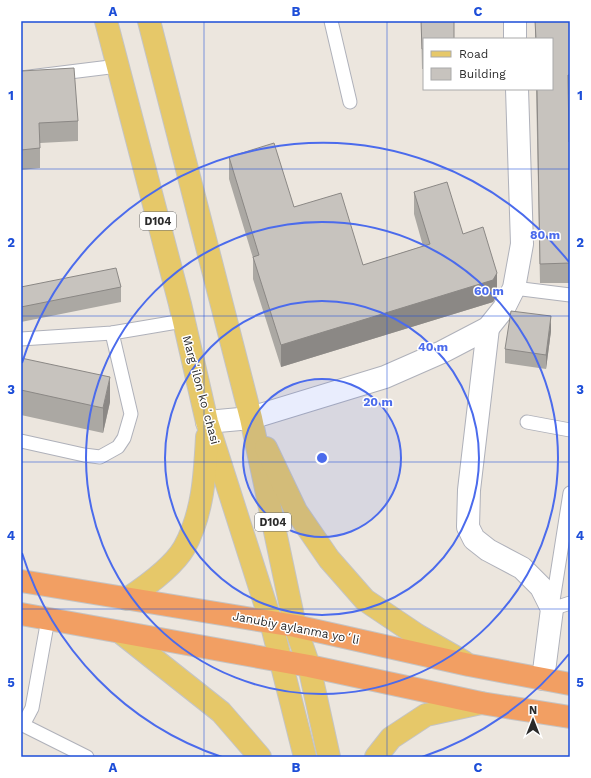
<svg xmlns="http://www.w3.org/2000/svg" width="591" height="778" font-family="'Work Sans',sans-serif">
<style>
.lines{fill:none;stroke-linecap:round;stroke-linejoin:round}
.lane-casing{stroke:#afb1ba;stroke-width:15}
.street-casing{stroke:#afb1ba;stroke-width:24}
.primary-casing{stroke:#c4c4c4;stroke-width:24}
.highway-casing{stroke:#c4c4c4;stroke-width:24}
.lane{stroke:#fff;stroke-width:13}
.street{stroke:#fff;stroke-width:22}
.primary{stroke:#e6c869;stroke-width:22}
.highway{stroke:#f29f63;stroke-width:22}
.wall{fill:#aba8a3}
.shaded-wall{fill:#8b8885}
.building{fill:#c7c3be;stroke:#8b8885}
.grid{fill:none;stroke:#1d4ed8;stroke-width:1;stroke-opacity:0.55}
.ring{fill:none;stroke:#4b6bec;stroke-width:2}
.labels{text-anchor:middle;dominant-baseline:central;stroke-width:3;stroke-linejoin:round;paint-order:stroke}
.shield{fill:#fff;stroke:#6b6b6b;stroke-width:1}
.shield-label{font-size:11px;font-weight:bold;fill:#2b2b2b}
.street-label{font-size:12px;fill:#2b2b2b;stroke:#fff}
.centre{fill:#4b6bec;stroke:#fff;stroke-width:2}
.ring-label{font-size:12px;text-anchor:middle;font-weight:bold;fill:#4b6bec;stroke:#fff;stroke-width:3;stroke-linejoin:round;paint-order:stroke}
.neatline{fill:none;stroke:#1d4ed8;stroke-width:1.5}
.grid-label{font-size:13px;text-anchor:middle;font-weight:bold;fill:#1d4ed8}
</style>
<rect width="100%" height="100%" fill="#ece6de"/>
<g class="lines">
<g class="lane-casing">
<g id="lane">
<path d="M331,21L350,102"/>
<path d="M21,78L118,66"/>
<path d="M514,288L570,295"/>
<path d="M21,339L112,333L183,321"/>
<path d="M527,422L570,430"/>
<path d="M21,441L84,455L100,457L118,447L124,438L131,414L112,333"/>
<path d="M552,607L570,493"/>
<path d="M552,609L570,603"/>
<path d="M21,724L87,757"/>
<path d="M23,725L32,708L48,619"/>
</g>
</g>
<g class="street-casing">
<g id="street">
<path d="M515,21V39"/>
<path d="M488,328L469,490L468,527L474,539L488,550L522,568L541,587L552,609L543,679"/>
<path d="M207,422L251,418L385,377L442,352L488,328L504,308L514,288L522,244L517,89"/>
</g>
</g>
<g class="primary-casing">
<g id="primary">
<path d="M106,21L180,304L207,422L271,622L305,757"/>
<path d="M149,21L251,418L295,626L309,666L329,757"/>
<path d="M266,448L296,511L329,559L365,600L417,635L464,662"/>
<path d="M127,599C145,587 173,567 184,548C203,514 205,475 207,437"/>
<path d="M120,632L221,712L260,757"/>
<path d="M376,757L391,738L426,715L481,703"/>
</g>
</g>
<g class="highway-casing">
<g id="highway">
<path d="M21,581L295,626L469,665L570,684"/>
<path d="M21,614L309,666L481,703L570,717"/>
</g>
</g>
<use href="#lane" class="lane"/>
<use href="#street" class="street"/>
<use href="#primary" class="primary"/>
<use href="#highway" class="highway"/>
</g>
<g class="wall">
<path d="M421,21H454L424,39V69H422Z"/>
<path d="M535,21H570V94L568,95L569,142H570V283H540L536,89H552V39H535Z"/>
<path d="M21,71L78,121V141L40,143V168L21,170Z"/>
<path d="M229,157L294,207L363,265L423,246L414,214V192L463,234L497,295L493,302L281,367L253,279V258L229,179Z"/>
<path d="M21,287H121V302L21,322Z"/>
<path d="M551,331L546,369L505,363V349Z"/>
<path d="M21,358L110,402L103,433L21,415Z"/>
</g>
<g class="shaded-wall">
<path d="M497,273V295L493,302L281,367V345Z"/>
<path d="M551,316V331L546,369V355Z"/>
<path d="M110,377V402L103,433V408Z"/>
</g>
<g class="building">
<path d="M421,21H454V39H424V49H422Z"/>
<path d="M535,21H570V75H568L569,142H570V263L540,264L537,89H552V39H536Z"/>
<path d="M74,68L78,121L39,123L40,148L21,150V71Z"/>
<path d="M274,143L294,207L341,193L363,265L430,244L414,192L447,182L463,234L483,227L497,273L493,280L281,345L253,257L259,255L229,157Z"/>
<path d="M116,268L121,287L21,307V287Z"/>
<path d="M511,311L551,316L546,355L505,349Z"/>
<path d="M21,358L110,377L103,408L21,390Z"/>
</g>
<path class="grid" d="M204,21V757M387,21V757M21,169H570M21,316H570M21,462H570M21,609H570"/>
<circle cx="322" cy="458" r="79" fill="#4b6bec" fill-opacity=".12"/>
<g class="ring">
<circle cx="322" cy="458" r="79"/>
<circle cx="322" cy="458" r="157"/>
<circle cx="322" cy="458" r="236"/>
<path d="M569 654A315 315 0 0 1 422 757M222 757A315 315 0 0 1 22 553M22 363A315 315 0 0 1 569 262"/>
</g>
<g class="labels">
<g class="shield">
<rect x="140" y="212" width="36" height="18" rx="3"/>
<rect x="255" y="513" width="36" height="18" rx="3"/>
</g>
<g class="shield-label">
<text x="158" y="221">D104</text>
<text x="273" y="522">D104</text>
</g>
<g class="street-label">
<text transform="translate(201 390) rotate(75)">Margʻilon koʻchasi</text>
<text transform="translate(296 628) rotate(11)">Janubiy aylanma yoʻli</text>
</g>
</g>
<circle cx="322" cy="458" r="6" class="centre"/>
<g class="ring-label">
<text x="545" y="239">80 m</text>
<text x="489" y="295">60 m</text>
<text x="433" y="351">40 m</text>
<text x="378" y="406">20 m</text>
</g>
<rect width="591" height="778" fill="none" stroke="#ffffff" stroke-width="44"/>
<rect x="423" y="38" width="130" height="52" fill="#ffffff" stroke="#aaaaaa"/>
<rect x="431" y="51" width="20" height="6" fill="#e6c869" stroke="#aaaaaa"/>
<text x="459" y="58" font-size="12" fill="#2b2b2b">Road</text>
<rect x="431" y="68" width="20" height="12" fill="#c7c3be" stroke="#aaaaaa"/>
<text x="459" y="78" font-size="12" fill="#2b2b2b">Building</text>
<g transform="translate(533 720)" stroke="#ffffff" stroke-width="3" paint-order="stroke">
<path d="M0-3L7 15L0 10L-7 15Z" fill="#2b2b2b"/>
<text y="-6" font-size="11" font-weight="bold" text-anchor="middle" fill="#2b2b2b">N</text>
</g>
<rect x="22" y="22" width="547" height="734" class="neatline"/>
<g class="grid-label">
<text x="113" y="16">A</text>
<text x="296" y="16">B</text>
<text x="478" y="16">C</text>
<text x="11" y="100">1</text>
<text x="580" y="100">1</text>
<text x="11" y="247">2</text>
<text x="580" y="247">2</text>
<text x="11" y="394">3</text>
<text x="580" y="394">3</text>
<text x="11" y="540">4</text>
<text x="580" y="540">4</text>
<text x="11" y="687">5</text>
<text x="580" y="687">5</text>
<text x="113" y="772">A</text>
<text x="296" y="772">B</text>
<text x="478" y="772">C</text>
</g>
</svg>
